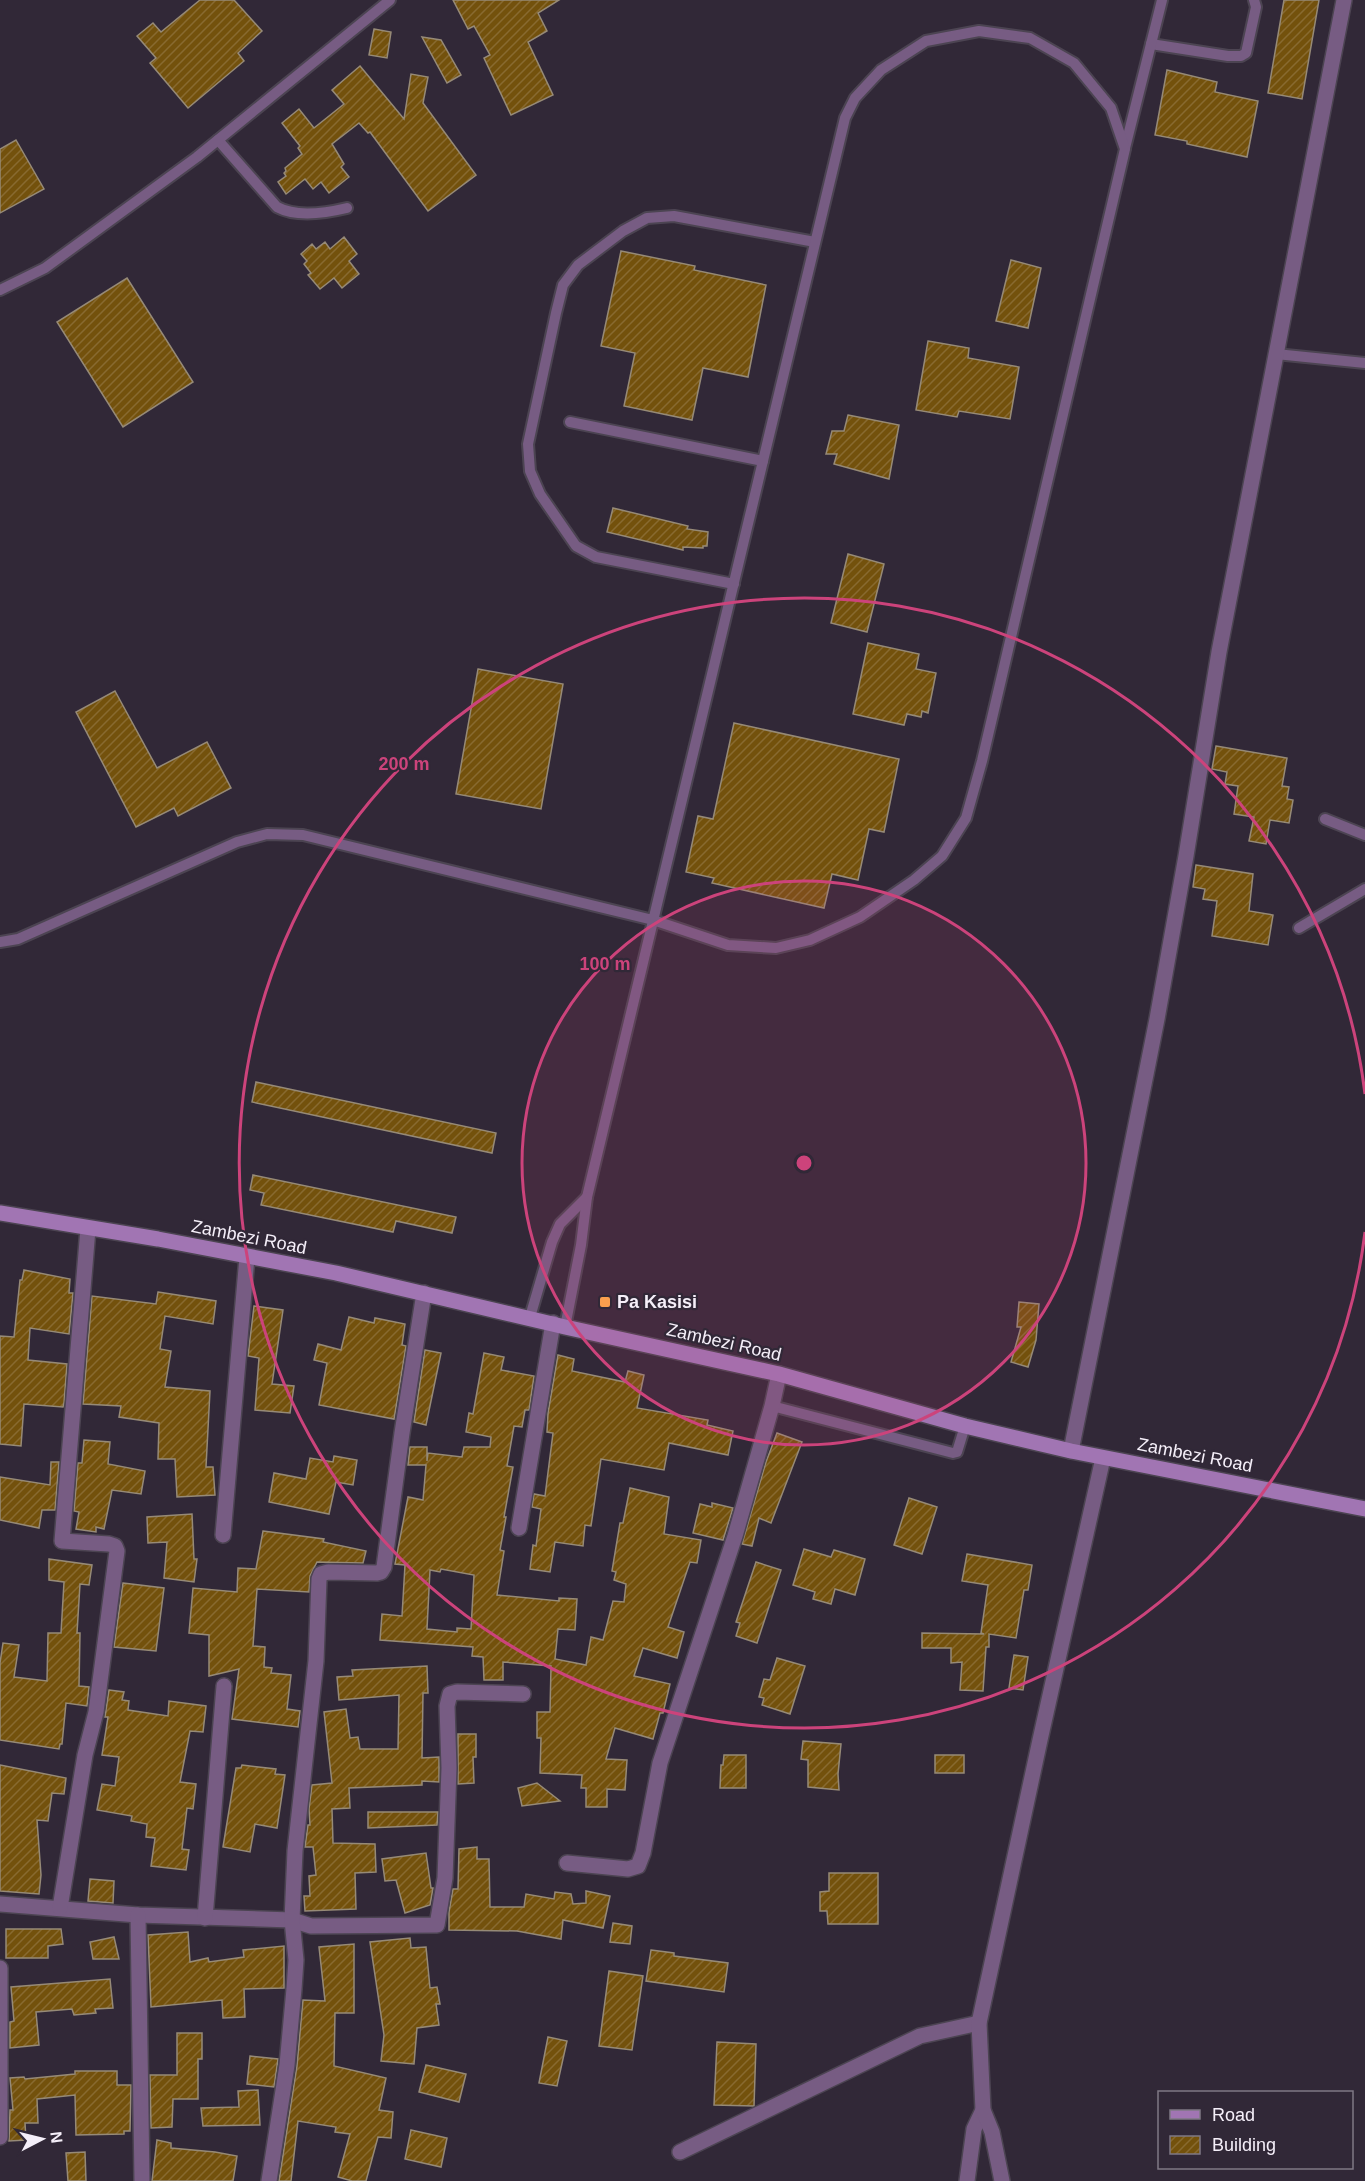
<svg xmlns="http://www.w3.org/2000/svg" width="1365" height="2181" font-family="Arial,sans-serif">
<style>
.building{fill:url(#building-hatch);stroke:#968a77;stroke-width:1.5;fill-rule:evenodd}
.lines{fill:none;stroke-linecap:round;stroke-linejoin:round}
.service-casing{stroke:#4c4452;stroke-width:14}
.minor-casing{stroke:#4c4452;stroke-width:18}
.secondary-casing{stroke:#4c4452;stroke-width:18}
.service{stroke:#775c83;stroke-width:10}
.minor{stroke:#775c83;stroke-width:15}
.secondary{stroke:#a175b3;stroke-width:15}
.ring{fill:none;stroke:#cc437b;stroke-width:3}
.poi-dot{fill:#fa9f4e;stroke:#312837;stroke-width:2}
.labels{text-anchor:middle;dominant-baseline:central;stroke-width:4.5;stroke-linejoin:round;paint-order:stroke}
.street-label{font-size:18px;fill:#f5eff9;stroke:#312837}
.poi-label{font-size:18px;font-weight:bold;fill:#f5eff9;stroke:#312837;text-anchor:start}
.centre{fill:#cc437b;stroke:#312837;stroke-width:3}
.ring-label{font-size:18px;text-anchor:middle;font-weight:bold;fill:#cc437b;stroke:#312837;stroke-width:4.5;stroke-linejoin:round;paint-order:stroke}
</style>
<defs>
<pattern id="building-hatch" width="6" height="6" patternUnits="userSpaceOnUse" patternTransform="scale(1.5)"><rect width="6" height="6" fill="#73510c"/><path d="M-1 1l2-2M0 6l6-6M5 7l2-2" fill="none" stroke="#886a30"/></pattern>
</defs>
<rect width="100%" height="100%" fill="#312837"/>
<g class="building">
<path d="M200,0H234L262,31L238,53L244,61L188,108L150,63L156,58L137,36L153,23L161,32Z"/>
<path d="M453,0H559L538,13L547,31L528,42L553,95L511,115L484,58L490,55L474,26L468,29Z"/>
<path d="M1284,0H1319L1302,99L1268,93Z"/>
<path d="M374,29L391,32L387,58L369,55Z"/>
<path d="M422,37L441,40L461,75L447,83Z"/>
<path d="M360,66L404,119L411,74L428,77L423,103L476,175L428,211L370,132L368,133L359,123L332,144L344,164L341,167L349,177L329,193L321,182L313,189L305,179L286,194L278,182L286,176L284,173L286,171L285,168L302,154L298,148L300,146L282,123L299,109L314,128L344,104L332,90Z"/>
<path d="M1167,70L1217,82L1215,92L1258,101L1247,157L1187,144V141L1155,135Z"/>
<path d="M16,140L44,189L0,213V149Z"/>
<path d="M344,237L357,254L349,261L359,274L342,288L334,278L320,289L308,275L311,273L304,264L307,261L301,254L312,244L316,249L325,242L330,249Z"/>
<path d="M621,251L695,266L694,270L766,285L748,377L703,368L692,420L624,406L635,353L601,346Z"/>
<path d="M1011,260L1041,268L1028,328L996,321Z"/>
<path d="M127,278L193,382L123,427L57,322Z"/>
<path d="M928,341L969,348L968,358L1019,367L1010,419L959,411L957,417L916,410Z"/>
<path d="M848,415L899,425L889,479L834,464L837,454H826L832,431H844Z"/>
<path d="M613,508L688,526L687,529L708,532L707,546H703V548L683,547V550L607,532Z"/>
<path d="M848,554L884,564L867,632L831,623Z"/>
<path d="M868,643L919,654L916,669L936,673L928,713L922,711L921,717L907,714L904,725L853,714Z"/>
<path d="M478,669L563,684L541,809L456,794Z"/>
<path d="M115,691L157,768L207,742L231,788L178,816L174,808L136,827L76,712Z"/>
<path d="M734,723L899,759L884,832L869,829L858,880L832,874L824,908L712,883L714,878L686,872L698,816L713,819Z"/>
<path d="M1216,746L1287,758L1282,786L1289,787L1287,799L1293,800L1289,823L1270,820L1266,844L1249,841L1254,817L1234,814L1238,786L1225,784L1227,772L1212,769Z"/>
<path d="M1196,865L1253,874L1249,911L1273,915L1268,945L1212,936L1217,901L1203,899L1205,889L1193,887Z"/>
<path d="M256,1082L496,1133L492,1153L252,1102Z"/>
<path d="M253,1175L456,1217L452,1233L396,1221L393,1232L261,1205L264,1193L250,1190Z"/>
<path d="M24,1270L70,1279L69,1293H73L69,1334L30,1328L28,1360L67,1364L64,1403L63,1407L24,1404L21,1446L0,1444V1336L14,1337L20,1280H22Z"/>
<path d="M158,1292L216,1301L213,1324L165,1316L160,1349L171,1351L165,1387L210,1391L206,1467H213L215,1495L177,1497L175,1459H158L159,1423L119,1417L121,1406L83,1404L92,1296L156,1304Z"/>
<path d="M1019,1302L1039,1304L1036,1340L1028,1367L1011,1362L1021,1327H1017Z"/>
<path d="M254,1306L283,1310L272,1384L294,1386L290,1413L255,1410L259,1358L248,1356Z"/>
<path d="M349,1317L374,1323L375,1318L405,1324L402,1345L406,1346L394,1419L319,1405L327,1363L314,1360L318,1344L341,1350Z"/>
<path d="M425,1350L441,1353L426,1425L414,1422Z"/>
<path d="M484,1353L504,1357L501,1370L534,1376L529,1410H525L522,1427L514,1426L507,1466L513,1467L504,1517H506L500,1550L504,1551L497,1595L559,1601V1598L577,1599L575,1630L558,1629L555,1659L586,1665L591,1637L603,1640L613,1601L624,1602L626,1584L614,1580L616,1572L612,1571L620,1523H623L630,1488L669,1497L664,1534L701,1540L697,1563L690,1562L668,1627L684,1632L677,1658L643,1648L634,1676L670,1684L663,1713H660L653,1739L615,1728L606,1759L627,1760L625,1790L607,1789V1807H586V1788H581L582,1775L540,1773L541,1738H537V1712H550L551,1666L503,1662V1680H484L483,1657L472,1656L473,1647L380,1640L382,1614L402,1616L405,1565L395,1564L408,1497L423,1500L426,1465H408L410,1447H427V1461L428,1453L462,1457L464,1447H490L491,1437L466,1432L469,1413L473,1414ZM441,1569L474,1575L471,1629L457,1628V1632L427,1629L430,1570L440,1572Z"/>
<path d="M558,1355L574,1359L572,1371L625,1382L628,1371L644,1375L637,1408L708,1420L707,1425L733,1431L728,1455L669,1443L664,1470L601,1459L591,1526L585,1525L583,1546L555,1542L550,1572L530,1569L533,1545L536,1546L541,1509L532,1507L534,1494L545,1496L553,1433L547,1432L548,1413Z"/>
<path d="M777,1433L802,1442L771,1523L759,1518L752,1546L742,1544L766,1462Z"/>
<path d="M84,1440L110,1442L108,1464L145,1471L141,1494L112,1490L104,1529L96,1527V1532L76,1529L79,1512L74,1511L78,1463H82Z"/>
<path d="M334,1456L357,1460L353,1485L336,1482L329,1514L269,1502L274,1473L306,1479L310,1458L333,1462Z"/>
<path d="M51,1462H59L55,1510H42L39,1528L0,1520V1477L50,1485Z"/>
<path d="M909,1498L937,1507L922,1554L894,1545Z"/>
<path d="M712,1503L733,1508L723,1540L693,1533L700,1504L712,1507Z"/>
<path d="M192,1514L194,1559H197L194,1582L164,1578L167,1542L148,1543L147,1517Z"/>
<path d="M263,1531L324,1539L323,1542L366,1551L363,1563L317,1562L310,1576L309,1592L257,1589L253,1646L265,1647L264,1667L272,1668L271,1673L291,1675L287,1709L300,1711L298,1727L232,1719L239,1669L209,1676V1635L189,1633L193,1588L237,1592L238,1568L256,1569Z"/>
<path d="M804,1549L831,1557L834,1550L865,1559L855,1595L835,1589L831,1604L813,1599L815,1592L793,1585Z"/>
<path d="M967,1554L1032,1565L1028,1590H1024L1016,1638L989,1634V1647H986L983,1691L960,1690L962,1662L951,1663V1648H922V1633L984,1634L981,1633L988,1585L962,1581Z"/>
<path d="M49,1559L92,1565L89,1585L80,1584L77,1633H80L79,1686L89,1687L87,1706L66,1703L62,1744H60L59,1749L0,1740V1663L3,1643L19,1645L14,1677L47,1681L48,1633H61L64,1582L49,1580Z"/>
<path d="M756,1562L781,1570L757,1643L736,1636L740,1623L736,1622Z"/>
<path d="M123,1583L164,1588L156,1651L114,1647Z"/>
<path d="M1014,1655L1028,1657L1023,1690L1009,1688Z"/>
<path d="M777,1658L805,1666L790,1714L762,1705L764,1698L759,1697L764,1679L770,1680Z"/>
<path d="M427,1666L428,1693H423L422,1758L439,1757V1782L422,1781V1785L349,1788L350,1808L332,1809L333,1843L375,1844L376,1872L355,1873L356,1909L305,1911L304,1896H310L309,1876L316,1875L313,1847H305L308,1825H310L309,1809L312,1785L332,1783L324,1712L346,1709L350,1738L358,1737L360,1749H398L399,1695L339,1700L337,1677L353,1676L352,1670Z"/>
<path d="M109,1690L124,1692L122,1700L129,1701L128,1710L168,1716L169,1701L206,1706L203,1732L190,1731L180,1782L196,1784L193,1809L187,1808L182,1849L189,1850L186,1870L151,1866L155,1838L146,1837L147,1824L131,1821L132,1816L97,1810L102,1784L115,1786L119,1757L102,1755L108,1717H105Z"/>
<path d="M458,1734H476V1757H473L474,1783L458,1784Z"/>
<path d="M803,1741L841,1744L838,1774L839,1790L808,1787V1760L801,1759Z"/>
<path d="M724,1755H746V1788H720L721,1765H723Z"/>
<rect x="935" y="1755" width="29" height="18"/>
<path d="M0,1765L66,1778L64,1794L52,1793L48,1821L37,1820L41,1875L39,1894L0,1891Z"/>
<path d="M242,1765L276,1769L275,1774L285,1775L277,1828L255,1824L250,1852L223,1847L236,1768H241Z"/>
<path d="M537,1783L560,1801L522,1806L518,1788Z"/>
<path d="M368,1812H438L437,1825L368,1828Z"/>
<path d="M477,1847V1859H489L490,1907H524L526,1894L554,1899L555,1892L571,1894L573,1904L586,1903V1891L610,1896L603,1928L563,1920L561,1939L517,1931L449,1930V1912L453,1889H458L459,1849Z"/>
<path d="M426,1853L431,1888H433L430,1905L405,1913L396,1880L385,1881L382,1859Z"/>
<path d="M829,1873H878V1924H828L827,1911H820V1892L829,1891Z"/>
<path d="M90,1879L114,1881L113,1903L88,1901Z"/>
<path d="M613,1923L632,1926L630,1944L610,1942Z"/>
<path d="M6,1929H61L63,1944L48,1946V1958H6Z"/>
<path d="M188,1932L190,1962L208,1958L209,1962L244,1957L243,1950L284,1946V1988L244,1989L245,2017L223,2018L222,2000L151,2007L148,1935Z"/>
<path d="M114,1937L119,1959H93L90,1942Z"/>
<path d="M410,1938L411,1948L426,1947L430,1988L437,1987L440,2004H436L439,2025L417,2028L414,2064L381,2061L384,2035L370,1942Z"/>
<path d="M354,1944V2013H335L334,2066L386,2078L379,2110L393,2112L391,2138L378,2137L366,2181H352L338,2177L350,2134L335,2132L336,2127L298,2121L291,2181H279L297,2066L303,2000L325,2001L319,1947Z"/>
<path d="M651,1950L674,1953V1956L728,1963L724,1992L646,1981Z"/>
<path d="M609,1971L643,1976L632,2050L599,2046Z"/>
<path d="M110,1979L113,2008L95,2009L96,2013L74,2015L72,2009L36,2012L39,2045L10,2048V2022L14,2021L11,1987Z"/>
<path d="M177,2033H202V2059H198V2099H173L172,2127L151,2128L150,2075H177Z"/>
<path d="M548,2037L567,2041L557,2086L539,2083Z"/>
<path d="M717,2042L756,2044L754,2106L714,2105Z"/>
<path d="M250,2056L278,2059L274,2087L247,2084Z"/>
<path d="M426,2065L466,2074L459,2102L419,2092Z"/>
<path d="M75,2071H117V2085H131L130,2131H124V2134L76,2135L75,2095L37,2099L38,2123H25L26,2140L9,2141L10,2110H13L10,2078L24,2077L25,2079L75,2074Z"/>
<path d="M258,2090L260,2125L203,2126L201,2108L239,2107L238,2091Z"/>
<path d="M411,2130L447,2138L441,2167L405,2159Z"/>
<path d="M157,2140L171,2143V2148L215,2152L237,2156L233,2181H152Z"/>
<path d="M85,2152L86,2181H68L66,2153Z"/>
</g>
<g class="lines">
<g class="service-casing">
<g id="service">
<path d="M1151,44L1228,56H1241L1246,53L1256,7L1254,0"/>
<path d="M218,140L277,207C297,218 326,213 347,208"/>
<path d="M1125,148L1162,0"/>
<path d="M0,290L45,268L197,157L390,0"/>
<path d="M1276,354L1365,363"/>
<path d="M570,422L763,461"/>
<path d="M734,584L596,557L576,546L540,494L530,471L528,444L556,313L563,285L578,265L623,231L647,218L674,216L815,242"/>
<path d="M1325,819L1365,835"/>
<path d="M1299,928L1365,889"/>
<path d="M0,942L18,939L237,842L267,834L303,835L653,920L728,945L776,948L810,940L860,917L914,880L942,856L966,818L982,761L1125,149L1111,108L1074,63L1030,38L979,31L926,41L881,70L855,98L845,118L587,1197L581,1245L565,1327"/>
<path d="M530,1317L552,1242L560,1224L587,1197"/>
<path d="M772,1406L953,1453L957,1452L965,1426"/>
</g>
</g>
<g class="minor-casing">
<g id="minor">
<path d="M1071,1451L1157,1019L1186,856L1219,652L1344,0"/>
<path d="M519,1528L553,1323"/>
<path d="M223,1535L247,1257"/>
<path d="M567,1863L628,1869L638,1866L643,1853L660,1763L735,1536L772,1406L779,1374"/>
<path d="M0,1904L138,1915L292,1920L311,1926L437,1925L445,1878L449,1768L447,1706L450,1694L457,1692L523,1694"/>
<path d="M60,1908L85,1755L96,1712L117,1551L115,1546L109,1544L62,1541L88,1229"/>
<path d="M138,1915L142,2181"/>
<path d="M205,1918L224,1686"/>
<path d="M0,1968V2137"/>
<path d="M680,2152L920,2036L979,2023"/>
<path d="M269,2181L287,2065L294,1989L296,1960L292,1920L295,1851L316,1661L319,1579L321,1574L328,1572L377,1573L381,1572L384,1567L402,1433L424,1293"/>
<path d="M967,2181L974,2129L983,2110"/>
<path d="M1002,2181L992,2132L983,2110L979,2023L1040,1740L1103,1458"/>
</g>
</g>
<g class="secondary-casing">
<path id="secondary" d="M0,1213L158,1239L336,1273L565,1327L779,1374L965,1426L1071,1451L1365,1509"/>
</g>
<use href="#service" class="service"/>
<use href="#minor" class="minor"/>
<use href="#secondary" class="secondary"/>
</g>
<circle cx="804" cy="1163" r="282" fill="#cc437b" fill-opacity=".12"/>
<g class="ring">
<circle cx="804" cy="1163" r="282"/>
<path d="M1365 1232A565 565 0 1 1 1365 1094"/>
</g>
<rect class="poi-dot" x="599" y="1296" width="12" height="12" rx="3"/>
<g class="labels">
<g class="street-label">
<text transform="translate(249 1237) rotate(11)">Zambezi Road</text>
<text transform="translate(724 1342) rotate(13)">Zambezi Road</text>
<text transform="translate(1195 1455) rotate(11)">Zambezi Road</text>
</g>
<g class="poi-label">
<text x="617" y="1302">Pa Kasisi</text>
</g>
</g>
<circle cx="804" cy="1163" r="9" class="centre"/>
<g class="ring-label">
<text x="404" y="770">200 m</text>
<text x="605" y="970">100 m</text>
</g>
<rect x="1158" y="2091" width="195" height="78" fill="#312837" stroke="#7f7885" stroke-width="1.5"/>
<rect x="1170" y="2110" width="30" height="9" fill="#a175b3" stroke="#7f7885" stroke-width="1.5"/>
<text x="1212" y="2121" font-size="18" fill="#f5eff9">Road</text>
<rect x="1170" y="2136" width="30" height="18" fill="url(#building-hatch)" stroke="#7f7885" stroke-width="1.5"/>
<text x="1212" y="2151" font-size="18" fill="#f5eff9">Building</text>
<g transform="translate(42 2139) rotate(83)" stroke="#312837" stroke-width="4.5" paint-order="stroke">
<path d="M0-4.5L10 22L0 15L-10 22Z" fill="#f5eff9"/>
<text y="-9" font-size="16" font-weight="bold" text-anchor="middle" fill="#f5eff9">N</text>
</g>
</svg>
